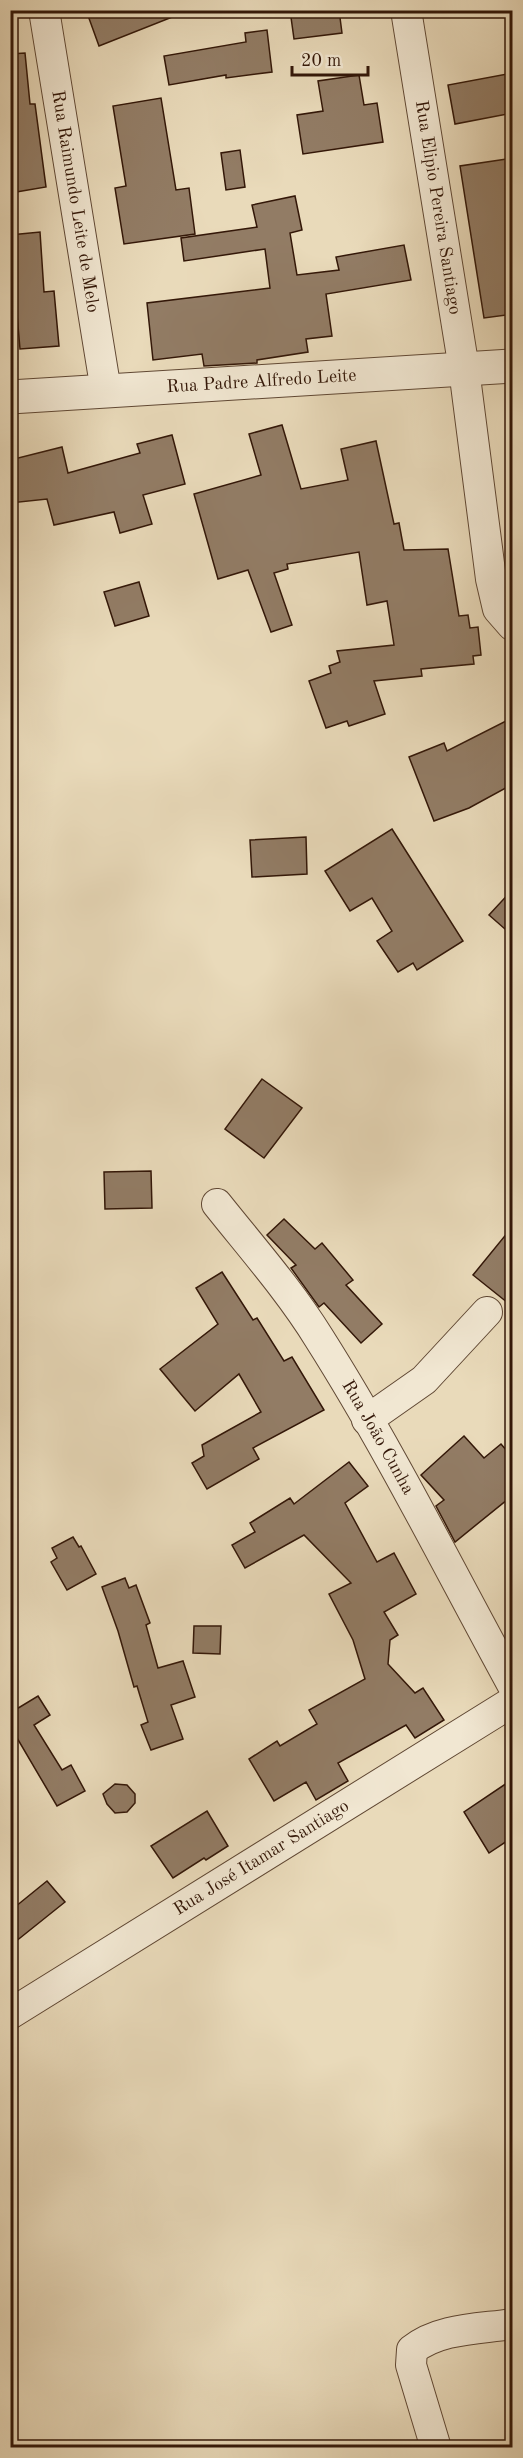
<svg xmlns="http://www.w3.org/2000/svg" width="523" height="2458" font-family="'Old Standard TT',serif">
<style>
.building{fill:#927c65;stroke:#331708;stroke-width:1.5}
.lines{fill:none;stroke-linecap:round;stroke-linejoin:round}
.minor-casing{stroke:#604834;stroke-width:32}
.tertiary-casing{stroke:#604834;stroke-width:35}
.minor{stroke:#f1e7d2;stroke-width:30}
.tertiary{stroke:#f1e7d2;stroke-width:33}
.labels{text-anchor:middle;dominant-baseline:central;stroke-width:4.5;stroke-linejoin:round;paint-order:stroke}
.street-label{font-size:18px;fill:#331708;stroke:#f1e7d2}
</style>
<rect width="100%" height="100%" fill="#e9daba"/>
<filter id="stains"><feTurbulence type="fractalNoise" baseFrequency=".00333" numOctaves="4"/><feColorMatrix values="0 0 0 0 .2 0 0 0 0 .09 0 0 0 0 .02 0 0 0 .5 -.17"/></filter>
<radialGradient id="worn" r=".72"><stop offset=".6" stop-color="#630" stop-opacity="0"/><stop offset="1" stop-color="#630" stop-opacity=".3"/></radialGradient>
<g class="building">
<path d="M86,10H185V12L99,46Z"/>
<path d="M290,10H339L342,33L294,39Z"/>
<path d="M267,30L272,72L226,78V75L169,85L164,56L246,42L245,33Z"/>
<path d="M25,53L30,104H35L46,187L10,193V54Z"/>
<path d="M513,73V113L455,124L448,85Z"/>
<path d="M359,75L364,105L377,103L383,142L303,154L297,115L323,111L318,81Z"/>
<path d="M161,98L176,190L189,188L195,234L124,244L115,188L126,186L113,106Z"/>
<path d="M240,150L245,187L226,190L221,153Z"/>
<path d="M513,158V213L508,214L513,243V314L484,318L460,166Z"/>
<path d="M295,196L302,230L290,233L297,275L339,270L336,257L404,245L411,280L326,294L332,336L306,339L308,352L257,360V363L204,366L202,354L153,360L147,303L270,288L265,249L184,261L181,238L257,227L252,205Z"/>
<path d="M40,232L44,292L54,291L59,346L20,349L13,268H10V235Z"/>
<path d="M282,425L301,489L348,480L341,449L376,441L394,524L399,523L404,550L448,549L459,616L468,615L470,628L478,627L481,655L473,656L474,664L421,669L422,676L374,681L385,714L349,726L347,721L326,728L309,681L331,673L329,666L340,662L337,651L394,645L387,601L367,605L359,552L287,564L288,569L274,573L292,625L271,632L248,570L218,579L194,494L261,475L249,434Z"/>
<path d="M172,435L185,484L143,495L152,524L120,533L114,512L54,525L47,499L10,503V460L62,447L68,473L140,453L137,444Z"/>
<path d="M139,582L149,616L115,626L104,592Z"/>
<path d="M506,721L513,734V784L469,808L434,821L409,757L444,743L447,751Z"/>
<path d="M392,829L463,941L417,970L413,963L398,972L377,941L392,931L372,898L350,911L325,871Z"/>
<path d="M306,837L307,874L252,877L250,840Z"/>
<path d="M513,889V936L489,915Z"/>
<path d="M262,1079L302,1108L264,1158L225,1129Z"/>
<path d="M151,1171L152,1208L105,1209L104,1172Z"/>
<path d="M284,1219L315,1249L322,1243L353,1280L346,1285L382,1324L361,1343L324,1303L319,1307L291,1268L296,1265L267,1235Z"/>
<path d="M513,1226V1307L473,1275Z"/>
<path d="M222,1272L253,1320L257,1318L284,1361L292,1357L324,1410L253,1448L259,1459L207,1489L192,1463L204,1456L202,1445L261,1412L239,1374L195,1411L160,1369L218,1324L196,1288Z"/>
<path d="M464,1436L484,1458L501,1444L513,1458V1495L455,1542L436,1506L444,1500L421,1475Z"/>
<path d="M349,1462L368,1486L345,1503L377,1562L394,1553L416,1594L384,1612L398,1635L390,1640L388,1664L415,1693L423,1688L444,1720L415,1738L406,1725L338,1763L348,1781L316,1800L306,1782L274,1801L249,1759L277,1741L280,1746L317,1724L309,1710L365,1679L353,1640L329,1594L351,1583L304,1535L245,1568L232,1545L255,1532L250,1523L290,1498L294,1504Z"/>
<path d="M73,1537L79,1547L81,1546L96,1574L67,1590L51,1562L57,1558L52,1548Z"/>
<path d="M125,1578L129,1588L136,1585L150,1623L146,1625L158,1668L183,1661L195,1697L171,1705L183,1739L151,1750L141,1725L148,1722L137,1686L134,1687L118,1631L102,1587Z"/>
<path d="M194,1626H221L220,1654L193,1653Z"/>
<path d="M38,1696L50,1715L34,1725L62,1770L71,1765L85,1791L57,1806L10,1726V1713Z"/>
<path d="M513,1779V1837L489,1853L464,1812Z"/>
<path d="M115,1784L127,1785L135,1794V1803L127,1812L115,1813L107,1804L103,1794Z"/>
<path d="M207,1811L228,1846L206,1860L204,1858L173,1878L151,1846Z"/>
<path d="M47,1881L65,1902L10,1946V1911Z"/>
</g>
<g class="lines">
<g class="minor-casing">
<g id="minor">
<path id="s1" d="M44,10L106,391"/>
<path id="s2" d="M406,10L464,369L491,579L498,609L512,625"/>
<path id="s3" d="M217,1204C252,1248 290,1291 319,1338C390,1450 449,1569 512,1684"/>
<path d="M367,1420L424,1380L487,1312"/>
<path id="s4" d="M10,2014L512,1702"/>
<path d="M436,2448L411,2365L412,2350C439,2328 480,2329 512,2324"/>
</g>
</g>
<g class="tertiary-casing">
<g id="tertiary">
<path id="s5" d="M10,397L512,366"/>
</g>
</g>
<use href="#minor" class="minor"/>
<use href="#tertiary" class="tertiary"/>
</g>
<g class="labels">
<g class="street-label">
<text stroke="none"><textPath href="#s1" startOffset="194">Rua Raimundo Leite de Melo</textPath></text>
<text stroke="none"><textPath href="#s2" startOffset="200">Rua Elipio Pereira Santiago</textPath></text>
<text stroke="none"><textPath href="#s5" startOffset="252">Rua Padre Alfredo Leite</textPath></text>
<text stroke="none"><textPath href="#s3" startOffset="284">Rua João Cunha</textPath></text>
<text stroke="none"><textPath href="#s4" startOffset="296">Rua José Itamar Santiago</textPath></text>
</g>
</g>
<rect width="523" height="2458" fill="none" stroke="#e9daba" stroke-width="36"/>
<rect x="12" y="12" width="499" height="2434" fill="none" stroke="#331708" stroke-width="3"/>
<rect x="18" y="18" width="487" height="2422" fill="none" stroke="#331708" stroke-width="1.5"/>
<path d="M292 66v9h76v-9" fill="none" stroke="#331708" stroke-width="3"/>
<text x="301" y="66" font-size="18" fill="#331708" stroke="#f1e7d2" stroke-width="4.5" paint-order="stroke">20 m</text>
<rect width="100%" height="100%" filter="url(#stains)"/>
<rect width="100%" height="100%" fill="url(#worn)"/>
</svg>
